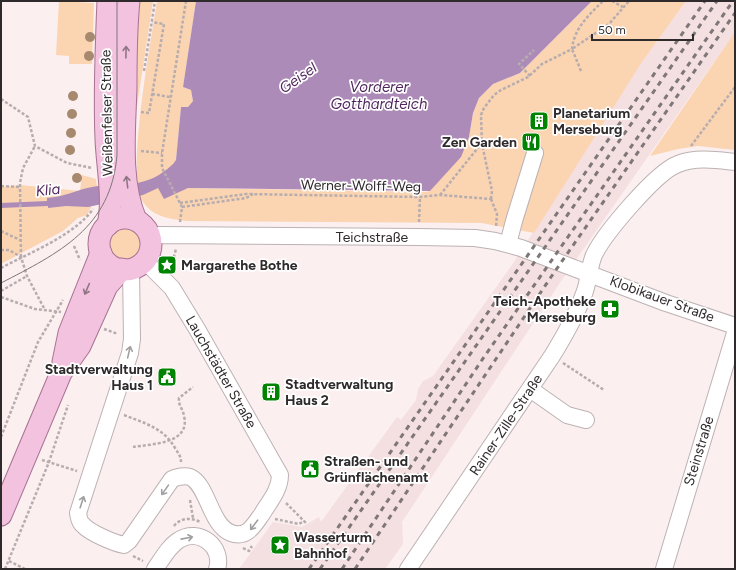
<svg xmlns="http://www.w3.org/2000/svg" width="736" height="570" font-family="Figtree,sans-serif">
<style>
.built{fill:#f4dfe1}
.green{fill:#fbd4b2}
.water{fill:#ad8bb8}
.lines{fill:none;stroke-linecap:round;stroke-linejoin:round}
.minor-casing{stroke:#bdb2b3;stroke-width:18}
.major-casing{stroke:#a87292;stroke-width:23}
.path{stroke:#b7adae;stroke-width:2.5;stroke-dasharray:3 2;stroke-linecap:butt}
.minor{stroke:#fff;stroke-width:16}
.major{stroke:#f2c2df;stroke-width:21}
.tram{stroke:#7e7677;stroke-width:1}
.rail{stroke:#7e7677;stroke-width:3;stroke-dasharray:5 5;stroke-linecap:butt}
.tree{fill:#a6896e}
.oneway{stroke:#907685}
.oneway2{stroke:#a19fa0}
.labels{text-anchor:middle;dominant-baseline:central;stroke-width:3.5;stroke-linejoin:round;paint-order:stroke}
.street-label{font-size:14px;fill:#2f2a2b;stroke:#fff}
.poi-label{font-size:14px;font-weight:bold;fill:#2f2a2b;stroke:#fff;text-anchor:start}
.water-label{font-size:15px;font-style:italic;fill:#50265e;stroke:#fff}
</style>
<rect width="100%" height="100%" fill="#fbeff0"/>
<path class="built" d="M686,1H735V32L559,284L402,522L403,544L385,569H239L273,522L302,527L319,517L321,522L397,417L401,420L416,400L418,389L423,381L433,376L514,262L642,62Z"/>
<g class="green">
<path d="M59,1L94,3L92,64H69V56L56,55Z"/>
<path d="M134,1H153L134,126Z"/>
<path d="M157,1H196L183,87L191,90L193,101L188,107H181L176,161L173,164L188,188L425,192L430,191L469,137L473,113L479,98L493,84L520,73L592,1H686L642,62L534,233L482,223L188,221C171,219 154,218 143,202C125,178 152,36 157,1Z"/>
<path d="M735,32V150L698,146L678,149L650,156Z"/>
<path d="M82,175L96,179L98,194L87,215L78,218L63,231L1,264V187L20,185L80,191Z"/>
<circle cx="127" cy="244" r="18"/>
</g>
<path class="water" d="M196,1H592L520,73L493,84L479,98L473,113L469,137L461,157L430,191L188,188L164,199L158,188L143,195L88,207L66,206L48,208V206L1,208V203L47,201V198C65,197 76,190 92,187C125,181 144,191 173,164L176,160L181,107H188L193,101L191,90L183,87Z"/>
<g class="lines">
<g class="minor-casing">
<g id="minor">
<path d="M151,237L159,235L419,237L475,238L495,241L521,248L666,303L735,326"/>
<path d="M508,244L514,221L535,153"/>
<path d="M131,269L132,339L130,353L78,513C79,518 79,522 83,525C90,533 114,543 124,545L129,541L172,479C178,477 184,475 190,477C208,485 210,525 231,533C247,539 254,525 262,514C269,502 280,490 280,475L197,329L172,288L145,261"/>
<path d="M530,389L567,415L586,420"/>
<path d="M155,569C162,559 169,546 179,540C199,527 224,547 217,569"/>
<path d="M408,569L552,356C565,335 577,314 585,291C589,279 589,267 594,255C604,234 656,172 678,164C696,157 716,160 735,162"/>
<path d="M664,569L735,333"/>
</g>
</g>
<g class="major-casing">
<g id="major">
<path d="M129,1C126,29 126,58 126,87C125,128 119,181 136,220"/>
<circle cx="125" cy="244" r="26"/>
<path d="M108,225C114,199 107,166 106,139C104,93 106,47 108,1"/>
<path d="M63,362L69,333L101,253"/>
<path d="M1,515L61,373L80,346L107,286L122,269"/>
</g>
</g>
<g class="path">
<path d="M612,1L623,7"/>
<path d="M144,71L155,1"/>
<path d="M581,71L572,49L609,24L629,1"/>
<path d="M530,76L519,64L534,50"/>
<path d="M152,94L170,97"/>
<path d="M1,99L28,117L35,146L67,163L92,168"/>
<path d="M141,112L149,113L164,24L152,22"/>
<path d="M691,146L735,87"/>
<path d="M141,151L162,153"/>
<path d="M1,186L20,187"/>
<path d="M440,195L481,144"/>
<path d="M491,199L497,214L496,227"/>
<path d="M491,199L492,191L482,144L481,115L484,108L494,95L501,90L528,77L542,64L572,49C574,28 589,15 603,1"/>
<path d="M180,203L246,194L420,197L440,195L491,199"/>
<path d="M182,207L246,198L253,194"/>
<path d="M180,222L182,207L162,168V153L186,1"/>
<path d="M419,222L420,197"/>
<path d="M1,231L20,240"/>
<path d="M74,246L80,260"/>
<path d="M1,250H9L21,257L27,276L45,310"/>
<path d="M21,257L20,183L23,168L35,146"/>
<path d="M171,267L176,249"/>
<path d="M1,268C29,253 75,235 93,209"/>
<path d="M1,291L27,276"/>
<path d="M1,297L35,309L61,312"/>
<path d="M104,329L118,334"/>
<path d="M563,363L604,390"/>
<path d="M124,415C144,423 164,428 175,448C178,453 181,456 181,462"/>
<path d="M1,437L38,342L63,300"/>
<path d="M133,447C151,444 191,444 184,416C183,409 178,405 179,398L193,387"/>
<path d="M42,460L77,471"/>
<path d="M190,500L193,518"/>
<path d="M286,503L307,524"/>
<path d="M275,519L299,524L304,521"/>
<path d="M174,526C180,518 191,517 200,522"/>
<path d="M243,548L249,551L252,546"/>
<path d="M133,556L143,561"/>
<path d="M9,561L25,569"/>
<path d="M5,569L49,462L68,405"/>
</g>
<use href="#minor" class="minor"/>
<use href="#major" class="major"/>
<path class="tram" d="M1,283C59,253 111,228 117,155V1"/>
<g class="rail">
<path d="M309,569L705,1"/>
<path d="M320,569L717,1"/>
<path d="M342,569L484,357L733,1"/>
<path d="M355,569L551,277L735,13"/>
</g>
</g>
<g class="tree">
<circle cx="90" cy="37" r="5"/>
<circle cx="89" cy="56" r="5"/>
<circle cx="73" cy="96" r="5"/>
<circle cx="72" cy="114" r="5"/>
<circle cx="71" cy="133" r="5"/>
<circle cx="70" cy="150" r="5"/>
<circle cx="77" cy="178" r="5"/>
</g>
<defs><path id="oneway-shaft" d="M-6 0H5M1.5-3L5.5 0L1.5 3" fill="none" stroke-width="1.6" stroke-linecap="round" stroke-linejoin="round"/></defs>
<g class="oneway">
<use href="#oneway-shaft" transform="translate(126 52) rotate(-89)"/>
<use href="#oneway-shaft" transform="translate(127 182) rotate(-97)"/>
<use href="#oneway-shaft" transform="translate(87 289) rotate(113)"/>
</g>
<g class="oneway2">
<use href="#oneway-shaft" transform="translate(129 352) rotate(-77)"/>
<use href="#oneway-shaft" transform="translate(165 490) rotate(125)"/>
<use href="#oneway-shaft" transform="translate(82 502) rotate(-72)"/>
<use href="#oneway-shaft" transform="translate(254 525) rotate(127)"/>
<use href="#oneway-shaft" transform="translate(187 538) rotate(-11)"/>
</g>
<defs>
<g id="building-square" transform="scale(1)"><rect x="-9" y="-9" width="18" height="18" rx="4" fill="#008300" stroke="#fff"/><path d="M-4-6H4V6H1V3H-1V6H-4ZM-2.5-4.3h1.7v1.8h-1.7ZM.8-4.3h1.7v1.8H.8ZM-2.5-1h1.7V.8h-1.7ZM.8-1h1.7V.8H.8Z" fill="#fff"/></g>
<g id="restaurant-square" transform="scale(1)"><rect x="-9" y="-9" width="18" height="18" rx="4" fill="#008300" stroke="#fff"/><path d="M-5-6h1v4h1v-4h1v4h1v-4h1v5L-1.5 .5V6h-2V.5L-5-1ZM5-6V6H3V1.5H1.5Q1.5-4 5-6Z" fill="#fff"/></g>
<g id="sight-square" transform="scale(1)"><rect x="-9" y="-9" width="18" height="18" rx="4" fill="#008300" stroke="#fff"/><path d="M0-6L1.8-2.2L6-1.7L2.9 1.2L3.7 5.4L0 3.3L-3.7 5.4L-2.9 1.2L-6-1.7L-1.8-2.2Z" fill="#fff"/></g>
<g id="pharmacy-square" transform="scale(1)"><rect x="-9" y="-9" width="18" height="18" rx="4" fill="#008300" stroke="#fff"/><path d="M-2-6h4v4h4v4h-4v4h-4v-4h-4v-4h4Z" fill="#fff"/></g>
<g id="civic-square" transform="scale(1)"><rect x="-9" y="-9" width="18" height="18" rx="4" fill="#008300" stroke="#fff"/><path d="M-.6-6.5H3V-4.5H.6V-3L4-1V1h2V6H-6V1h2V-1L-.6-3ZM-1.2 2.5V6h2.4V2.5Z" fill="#fff"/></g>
</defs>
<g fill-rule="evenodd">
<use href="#building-square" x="539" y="121"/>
<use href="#restaurant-square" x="531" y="142"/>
<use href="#sight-square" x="167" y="265"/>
<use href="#pharmacy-square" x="610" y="309"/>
<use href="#civic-square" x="167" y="377"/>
<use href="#building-square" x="271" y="392"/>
<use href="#civic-square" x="310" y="469"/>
<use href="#sight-square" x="280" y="545"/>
</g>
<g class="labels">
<g class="street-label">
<text transform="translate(107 113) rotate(-91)">Weißenfelser Straße</text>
<text transform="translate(361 186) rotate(1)">Werner-Wolff-Weg</text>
<text x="372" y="237">Teichstraße</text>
<text transform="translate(662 299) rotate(20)">Klobikauer Straße</text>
<text transform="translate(221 372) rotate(60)">Lauchstädter Straße</text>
<text transform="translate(506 425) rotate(-56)">Rainer-Zille-Straße</text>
<text transform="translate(699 451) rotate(-73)">Steinstraße</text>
</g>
<g class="poi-label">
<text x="553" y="113">Planetarium<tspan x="553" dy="16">Merseburg</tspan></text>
<text x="517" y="142" text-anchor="end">Zen Garden</text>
<text x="181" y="265">Margarethe Bothe</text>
<text x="596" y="301" text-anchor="end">Teich-Apotheke<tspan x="596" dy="16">Merseburg</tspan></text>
<text x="153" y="369" text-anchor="end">Stadtverwaltung<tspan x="153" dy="16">Haus 1</tspan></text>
<text x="285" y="384">Stadtverwaltung<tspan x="285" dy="16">Haus 2</tspan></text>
<text x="324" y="461">Straßen- und<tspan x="324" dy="16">Grünflächenamt</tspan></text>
<text x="294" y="537">Wasserturm<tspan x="294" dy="16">Bahnhof</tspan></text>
</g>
<g class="water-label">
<text transform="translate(298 78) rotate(-35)">Geisel</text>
<text x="379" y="87">Vorderer<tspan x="379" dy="17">Gotthardteich</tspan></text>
<text transform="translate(48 190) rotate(-6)">Klia</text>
</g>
</g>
<rect width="736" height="570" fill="none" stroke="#2f2a2b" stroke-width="4"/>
<path d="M592 34v6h101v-6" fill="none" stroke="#2f2a2b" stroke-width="2"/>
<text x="598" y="34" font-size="12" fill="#2f2a2b" stroke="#ffffff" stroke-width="3" paint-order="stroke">50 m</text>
</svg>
